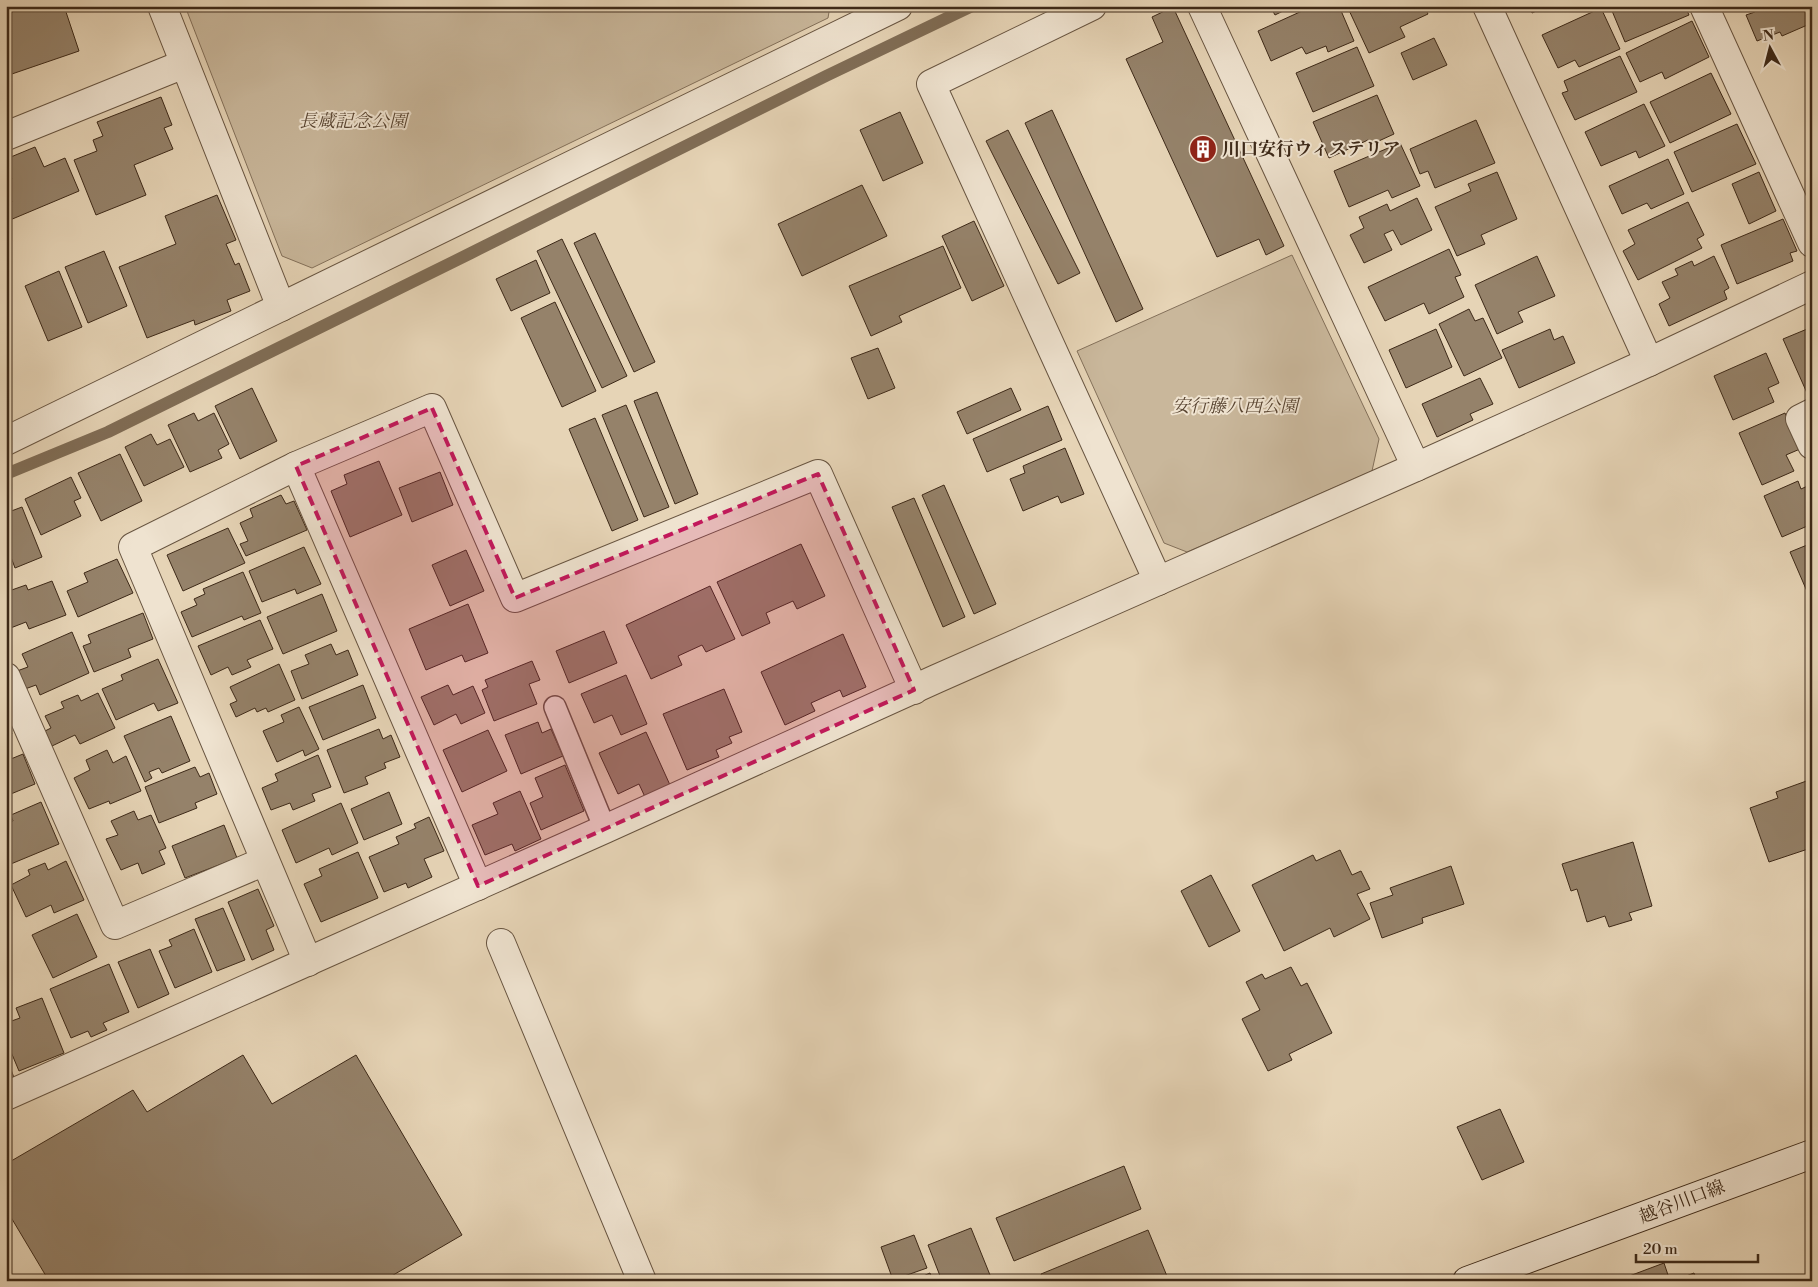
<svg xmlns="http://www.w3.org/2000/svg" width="1818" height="1287" font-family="'Libre Bodoni','Noto Serif JP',serif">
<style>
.green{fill:#c9b79b;stroke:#83705a}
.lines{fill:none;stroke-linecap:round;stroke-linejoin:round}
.stream{stroke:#806d56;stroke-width:12}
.building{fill:#95826a;stroke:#3d2918}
.lane-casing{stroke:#675440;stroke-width:24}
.street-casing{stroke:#675440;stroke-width:30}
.secondary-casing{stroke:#3d2918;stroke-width:30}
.lane{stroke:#efe3d0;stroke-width:21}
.street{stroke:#efe3d0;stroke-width:28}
.secondary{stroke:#efe3d0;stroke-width:28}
.marked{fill:#c2185b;fill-opacity:0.2;stroke:#c2185b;stroke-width:4;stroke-dasharray:10 6;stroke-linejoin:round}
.labels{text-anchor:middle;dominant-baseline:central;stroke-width:4;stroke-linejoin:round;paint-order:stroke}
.park-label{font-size:18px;font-style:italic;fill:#594532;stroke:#efe3d0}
.poi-label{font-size:18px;font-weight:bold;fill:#3d2918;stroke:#efe3d0;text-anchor:start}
.street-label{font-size:18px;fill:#3d2918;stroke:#efe3d0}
</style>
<rect width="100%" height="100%" fill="#e6d4b6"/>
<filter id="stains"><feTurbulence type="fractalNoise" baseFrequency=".004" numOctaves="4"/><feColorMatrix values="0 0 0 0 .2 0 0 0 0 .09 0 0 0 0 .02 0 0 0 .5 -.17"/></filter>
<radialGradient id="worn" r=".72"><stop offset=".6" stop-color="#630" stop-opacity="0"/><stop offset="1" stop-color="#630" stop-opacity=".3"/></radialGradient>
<g class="green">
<path d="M185,6H830L828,18L312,268L282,256Z"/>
<path d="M1292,255L1379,439L1372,471L1187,552L1164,543L1077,351Z"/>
</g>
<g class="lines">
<path class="stream" d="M6,474L108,432L471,253L826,76L972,6"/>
</g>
<g class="building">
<path d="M6,6H64L79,51L6,76Z"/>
<path d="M1270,6H1293L1275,15Z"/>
<path d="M1313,6H1339L1354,41L1328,52L1326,46L1306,54L1302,47L1271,61L1258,31Z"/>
<path d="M1347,6H1424L1428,14L1400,27L1405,37L1369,53Z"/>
<path d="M1530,6H1547L1532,13Z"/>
<path d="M1610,6H1685L1689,15L1625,42Z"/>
<path d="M1753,6H1812V23L1782,36L1780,32L1757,41L1746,15L1755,12Z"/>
<path d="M1173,7L1284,246L1266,255L1259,239L1217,257L1126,59L1163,42L1152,17Z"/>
<path d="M1601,8L1620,49L1579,67L1575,60L1558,68L1542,35Z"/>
<path d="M1692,21L1709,57L1665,79L1662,72L1640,82L1626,53Z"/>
<path d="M1434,38L1447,65L1413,80L1401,53Z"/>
<path d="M1357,47L1374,86L1313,112L1296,73Z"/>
<path d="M1620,56L1637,92L1575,120L1562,93L1568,91L1564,81Z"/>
<path d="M1711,73L1731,114L1670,143L1650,102Z"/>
<path d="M1377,95L1394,134L1370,145L1368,140L1329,158L1313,122Z"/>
<path d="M161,97L172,125L164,128L173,149L134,165L146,195L96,215L74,160L97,151L93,140L103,136L97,122Z"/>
<path d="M1644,104L1665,146L1639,158L1636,151L1601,166L1585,132Z"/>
<path d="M1052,110L1143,309L1116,322L1025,123Z"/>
<path d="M900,112L923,163L883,181L860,130Z"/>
<path d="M1476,120L1495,163L1435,188L1428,171L1420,174L1410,149Z"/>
<path d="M1737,124L1756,164L1692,192L1674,152Z"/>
<path d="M1008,130L1080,273L1058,284L986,141Z"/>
<path d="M1400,143L1420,186L1392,198L1388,190L1349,207L1334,171Z"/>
<path d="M35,147L44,167L65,158L79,191L10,220L6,212V204L12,202L6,189V182L12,179L6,166V159Z"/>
<path d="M1668,159L1684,194L1651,209L1647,203L1622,214L1609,186Z"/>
<path d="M1497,172L1517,219L1481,235L1485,244L1457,256L1435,207L1471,191L1468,184Z"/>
<path d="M1759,172L1776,211L1749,224L1732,184Z"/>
<path d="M862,185L887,236L802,276L778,224Z"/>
<path d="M217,195L236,240L226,244L235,265L239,263L250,291L227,300L231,311L195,325L194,320L147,338L119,267L176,244L165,216Z"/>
<path d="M1417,198L1432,230L1401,245L1393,230L1384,234L1392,250L1364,263L1350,235L1364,228L1359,217L1387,204L1390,211Z"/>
<path d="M1688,202L1704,235L1697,239L1702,248L1638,280L1623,251L1635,244L1628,230Z"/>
<path d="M1783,219L1797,251L1790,253L1793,261L1737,284L1721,245Z"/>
<path d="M974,221L1004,286L972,301L942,236Z"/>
<path d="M595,233L655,362L634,372L574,243Z"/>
<path d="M562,239L627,376L602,388L537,251Z"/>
<path d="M943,246L961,288L899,316L902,322L871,336L849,286Z"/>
<path d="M1449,249L1461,275L1455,277L1464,297L1429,314L1424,303L1385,321L1368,287Z"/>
<path d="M104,251L127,306L88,323L65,267Z"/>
<path d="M1537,256L1555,296L1518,312L1523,322L1497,334L1475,285Z"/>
<path d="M1714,256L1729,288L1724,291L1727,299L1669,326L1659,304L1670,298L1662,282L1678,275L1675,269L1692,261L1694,266Z"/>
<path d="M536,260L550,293L511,311L496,279Z"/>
<path d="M59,271L82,327L48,341L25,286Z"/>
<path d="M555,302L596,391L562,407L521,318Z"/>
<path d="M1469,309L1475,321L1483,318L1502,358L1464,376L1439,324Z"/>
<path d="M1812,327V391L1807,393L1783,339Z"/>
<path d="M1436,329L1452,367L1406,388L1389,350Z"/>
<path d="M1550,329L1554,340L1563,336L1575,363L1519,388L1502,350Z"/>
<path d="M878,348L895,388L868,399L851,358Z"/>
<path d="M1766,353L1779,383L1768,388L1774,402L1733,420L1714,376Z"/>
<path d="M1480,378L1493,404L1470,414L1473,420L1437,437L1422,404Z"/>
<path d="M252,388L277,441L240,459L215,406Z"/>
<path d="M1011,388L1021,410L967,434L957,412Z"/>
<path d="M657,392L698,494L675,504L634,401Z"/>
<path d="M626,405L669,507L644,517L602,415Z"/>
<path d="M1048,406L1062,440L987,472L973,439Z"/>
<path d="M194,413L198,421L214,413L229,444L218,450L222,458L190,472L168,425Z"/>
<path d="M1785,413L1800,449L1786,455L1794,471L1762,485L1739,433Z"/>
<path d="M595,418L638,520L612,531L569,429Z"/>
<path d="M151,434L157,445L170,439L184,467L144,486L125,447Z"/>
<path d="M1065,448L1084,494L1061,503L1058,496L1023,511L1010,479L1025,473L1023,466Z"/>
<path d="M120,454L142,501L101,521L78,473Z"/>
<path d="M379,461L402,515L350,537L331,491L347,484L344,475Z"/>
<path d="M440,472L453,505L412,522L399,488Z"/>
<path d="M71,477L81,498L74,501L81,516L41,535L25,499Z"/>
<path d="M1798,481L1801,489L1812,484V524L1782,537L1764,496Z"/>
<path d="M944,485L996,604L974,614L922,495Z"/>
<path d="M281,495L286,504L294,501L307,530L246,556L240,544L248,541L240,523L253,517L250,509Z"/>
<path d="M914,498L965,617L943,627L892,507Z"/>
<path d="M22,507L42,557L15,568L8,549L6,550V513Z"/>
<path d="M228,528L245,563L183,591L167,555Z"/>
<path d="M1812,543V595L1809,596L1790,552Z"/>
<path d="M801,544L825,596L797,609L793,601L766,613L770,623L742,636L717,582Z"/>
<path d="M304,547L321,584L297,594L295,589L262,602L249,571Z"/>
<path d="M466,550L484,591L450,606L432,565Z"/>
<path d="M117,559L133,593L78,617L67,591L88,582L84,573Z"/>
<path d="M243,572L261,613L244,620L242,616L192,637L181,612L197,605L194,599L205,594L203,589Z"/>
<path d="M52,581L66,615L29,629L26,622L8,629L6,625V592L26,585L28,590Z"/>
<path d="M710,586L735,639L706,652L702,645L678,656L682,665L651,679L626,625Z"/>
<path d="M322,594L337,631L283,654L267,617Z"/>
<path d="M468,604L488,653L465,662L462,655L426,670L409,629Z"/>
<path d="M143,613L153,639L128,649L131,657L94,672L83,646L91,643L88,635Z"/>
<path d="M260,620L273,649L247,660L251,667L232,675L228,667L211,675L198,646Z"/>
<path d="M604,631L617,663L569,683L556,651Z"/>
<path d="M72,632L89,673L40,695L36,685L25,689L17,671L28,667L22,654Z"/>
<path d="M843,634L866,687L843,697L840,690L811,703L815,711L785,725L761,672Z"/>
<path d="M331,644L336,655L348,650L358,675L302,699L291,671L309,664L305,655Z"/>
<path d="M158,659L178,703L158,711L154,703L116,720L102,689L123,680L121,675Z"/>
<path d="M532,661L540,680L529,684L537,704L494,721L482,690L488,687L485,680Z"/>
<path d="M279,664L295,700L268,712L266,708L257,712L255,708L236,717L230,704L237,701L230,687Z"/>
<path d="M626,675L647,724L621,735L612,715L594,723L581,694Z"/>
<path d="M363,685L376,718L323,740L309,707Z"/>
<path d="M448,685L453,695L473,686L485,713L461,724L456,714L434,725L421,697Z"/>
<path d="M724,689L742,732L729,737L732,743L716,750L719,757L687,770L663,714Z"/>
<path d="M98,693L115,728L80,744L75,735L52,746L45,731L51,728L45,716L64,708L61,702L78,695L81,701Z"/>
<path d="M299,707L319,749L305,756L303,750L277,762L263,731L284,722L281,715Z"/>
<path d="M171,716L190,761L162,773L159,768L149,772L152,778L145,782L124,736Z"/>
<path d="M6,720L12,734L6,736Z"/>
<path d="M538,722L542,733L551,729L563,756L521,774L505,735Z"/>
<path d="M379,729L383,739L391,735L400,757L384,763L386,768L365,777L368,784L344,793L327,750Z"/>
<path d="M488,730L507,771L462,792L443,750Z"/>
<path d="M646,732L670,785L645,797L639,784L618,794L599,753Z"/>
<path d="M107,750L113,763L126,756L141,791L110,804L109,801L89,809L74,778L90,770L86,760Z"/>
<path d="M23,754L35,784L6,796V761Z"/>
<path d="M318,755L331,787L312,794L315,801L293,810L290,803L271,810L262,788L278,781L275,774Z"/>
<path d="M565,765L584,811L541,830L530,803L543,797L535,778Z"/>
<path d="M195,767L200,777L209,773L217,794L195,803L197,808L159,823L145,787Z"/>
<path d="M1812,779V860L1808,849L1769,862L1750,808L1778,798L1776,792Z"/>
<path d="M520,791L541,839L515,851L512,844L485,855L472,825L498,814L493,803Z"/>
<path d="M389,792L402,824L364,840L351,809Z"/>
<path d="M41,802L59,844L6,866V824L13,821L11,815Z"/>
<path d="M341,803L358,843L332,855L329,848L296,863L282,830Z"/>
<path d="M134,811L138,820L151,815L166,848L159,851L165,864L142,874L138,863L121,870L106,839L118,835L111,821Z"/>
<path d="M429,817L444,851L424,859L432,877L408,888L406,883L384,892L369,857L399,844L396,837L416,828L414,824Z"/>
<path d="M224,825L237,858L185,878L172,846Z"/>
<path d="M1633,842L1652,906L1629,913L1632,920L1609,927L1605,916L1587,922L1577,889L1571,891L1562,864Z"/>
<path d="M1340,850L1352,875L1361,871L1370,889L1357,894L1370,919L1334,937L1330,928L1284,951L1252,885L1313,855L1316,861Z"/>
<path d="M358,852L378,898L321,922L304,884L322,876L319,869Z"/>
<path d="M66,861L84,900L54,913L51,905L26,917L11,885L30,875L28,870L45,863L48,870Z"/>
<path d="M1451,866L1464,904L1422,918L1423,923L1382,938L1370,903L1393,895L1390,888Z"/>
<path d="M1211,875L1240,931L1209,947L1181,891Z"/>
<path d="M258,889L274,926L266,930L274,950L252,960L228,902Z"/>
<path d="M223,908L245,960L217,971L195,919Z"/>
<path d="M77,914L97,957L53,978L32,935Z"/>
<path d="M194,929L212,972L175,988L159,951L172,946L169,940Z"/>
<path d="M150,949L169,994L138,1008L118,962Z"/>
<path d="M109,964L129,1012L103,1023L107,1030L91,1037L88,1031L71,1038L50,989Z"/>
<path d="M1291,967L1301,986L1307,983L1332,1033L1289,1054L1292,1060L1268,1071L1242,1019L1260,1010L1246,982L1262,974L1265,979Z"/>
<path d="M42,998L64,1053L19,1071L6,1040V1023L20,1018L16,1008Z"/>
<path d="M6,1055L14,1078L6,1081Z"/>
<path d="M243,1055L272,1104L356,1055L462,1235L383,1281H49L6,1209V1164L133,1090L147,1112Z"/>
<path d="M1500,1109L1524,1162L1482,1180L1457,1127Z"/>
<path d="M1124,1166L1141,1209L1014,1261L996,1218Z"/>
<path d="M971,1228L990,1275L975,1281H942L928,1245Z"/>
<path d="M1148,1230L1169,1281H1044L1041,1274Z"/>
<path d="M914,1235L927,1268L893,1280L881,1247Z"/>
<path d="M1664,1263L1670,1281H1616Z"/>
<path d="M930,1273L933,1281H912Z"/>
<path d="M1694,1273L1697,1281H1673Z"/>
</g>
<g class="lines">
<g class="lane-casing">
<path id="lane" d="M555,707L605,829"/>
</g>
<g class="street-casing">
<g id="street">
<path d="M162,6L281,307"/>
<path d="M1092,6L931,84L1158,581"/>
<path d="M1202,6L1416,467"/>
<path d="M1487,6L1649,362"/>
<path d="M1704,6L1812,243"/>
<path d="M6,136L184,64"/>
<path d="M1812,413L1800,419L1812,445"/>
<path d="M6,441L898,6"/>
<path d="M296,466L432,408L515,598L818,474L914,690"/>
<path d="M6,677L115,925L265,861"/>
<path d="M501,943L642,1281"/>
<path d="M308,962L133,547L296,466L478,886"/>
<path d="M6,1096L605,829L936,679L1416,467L1649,362L1812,285"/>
</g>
</g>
<g class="secondary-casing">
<path id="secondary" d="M1467,1281L1812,1154"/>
</g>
<use href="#lane" class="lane"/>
<use href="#street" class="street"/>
<use href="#secondary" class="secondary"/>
</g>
<path class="marked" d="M432,408L515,598L818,474L914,690L478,886L296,466Z"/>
<defs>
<g id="building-disc" transform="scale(1.4375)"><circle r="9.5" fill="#8f2418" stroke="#efe3d0"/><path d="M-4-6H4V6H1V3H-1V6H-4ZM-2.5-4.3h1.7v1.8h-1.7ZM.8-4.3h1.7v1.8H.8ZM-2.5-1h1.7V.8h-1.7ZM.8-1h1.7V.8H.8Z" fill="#fff"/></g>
</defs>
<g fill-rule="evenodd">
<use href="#building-disc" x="1203" y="149"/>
</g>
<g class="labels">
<g class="park-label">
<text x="353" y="121">長蔵記念公園</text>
<text x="1235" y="406">安行藤八西公園</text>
</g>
<g class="poi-label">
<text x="1222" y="149">川口安行ウィステリア</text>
</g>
<g class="street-label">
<text transform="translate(1682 1202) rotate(-21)">越谷川口線</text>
</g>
</g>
<rect width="1818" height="1287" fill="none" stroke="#e6d4b6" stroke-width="25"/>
<rect x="8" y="8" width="1803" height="1272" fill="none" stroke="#3d2918" stroke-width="2.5"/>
<rect x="12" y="12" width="1793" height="1262" fill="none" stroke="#3d2918"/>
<g transform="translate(1770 48) rotate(353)" stroke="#efe3d0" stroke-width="4" paint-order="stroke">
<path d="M0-4L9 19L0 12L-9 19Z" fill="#3d2918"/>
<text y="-8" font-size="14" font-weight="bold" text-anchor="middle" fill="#3d2918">N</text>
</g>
<path d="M1636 1254v8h122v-8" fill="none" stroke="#3d2918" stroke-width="2.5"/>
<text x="1643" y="1254" font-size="15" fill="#3d2918" stroke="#efe3d0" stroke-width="4" paint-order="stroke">20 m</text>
<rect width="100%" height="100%" filter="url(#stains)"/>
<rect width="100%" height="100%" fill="url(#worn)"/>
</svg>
